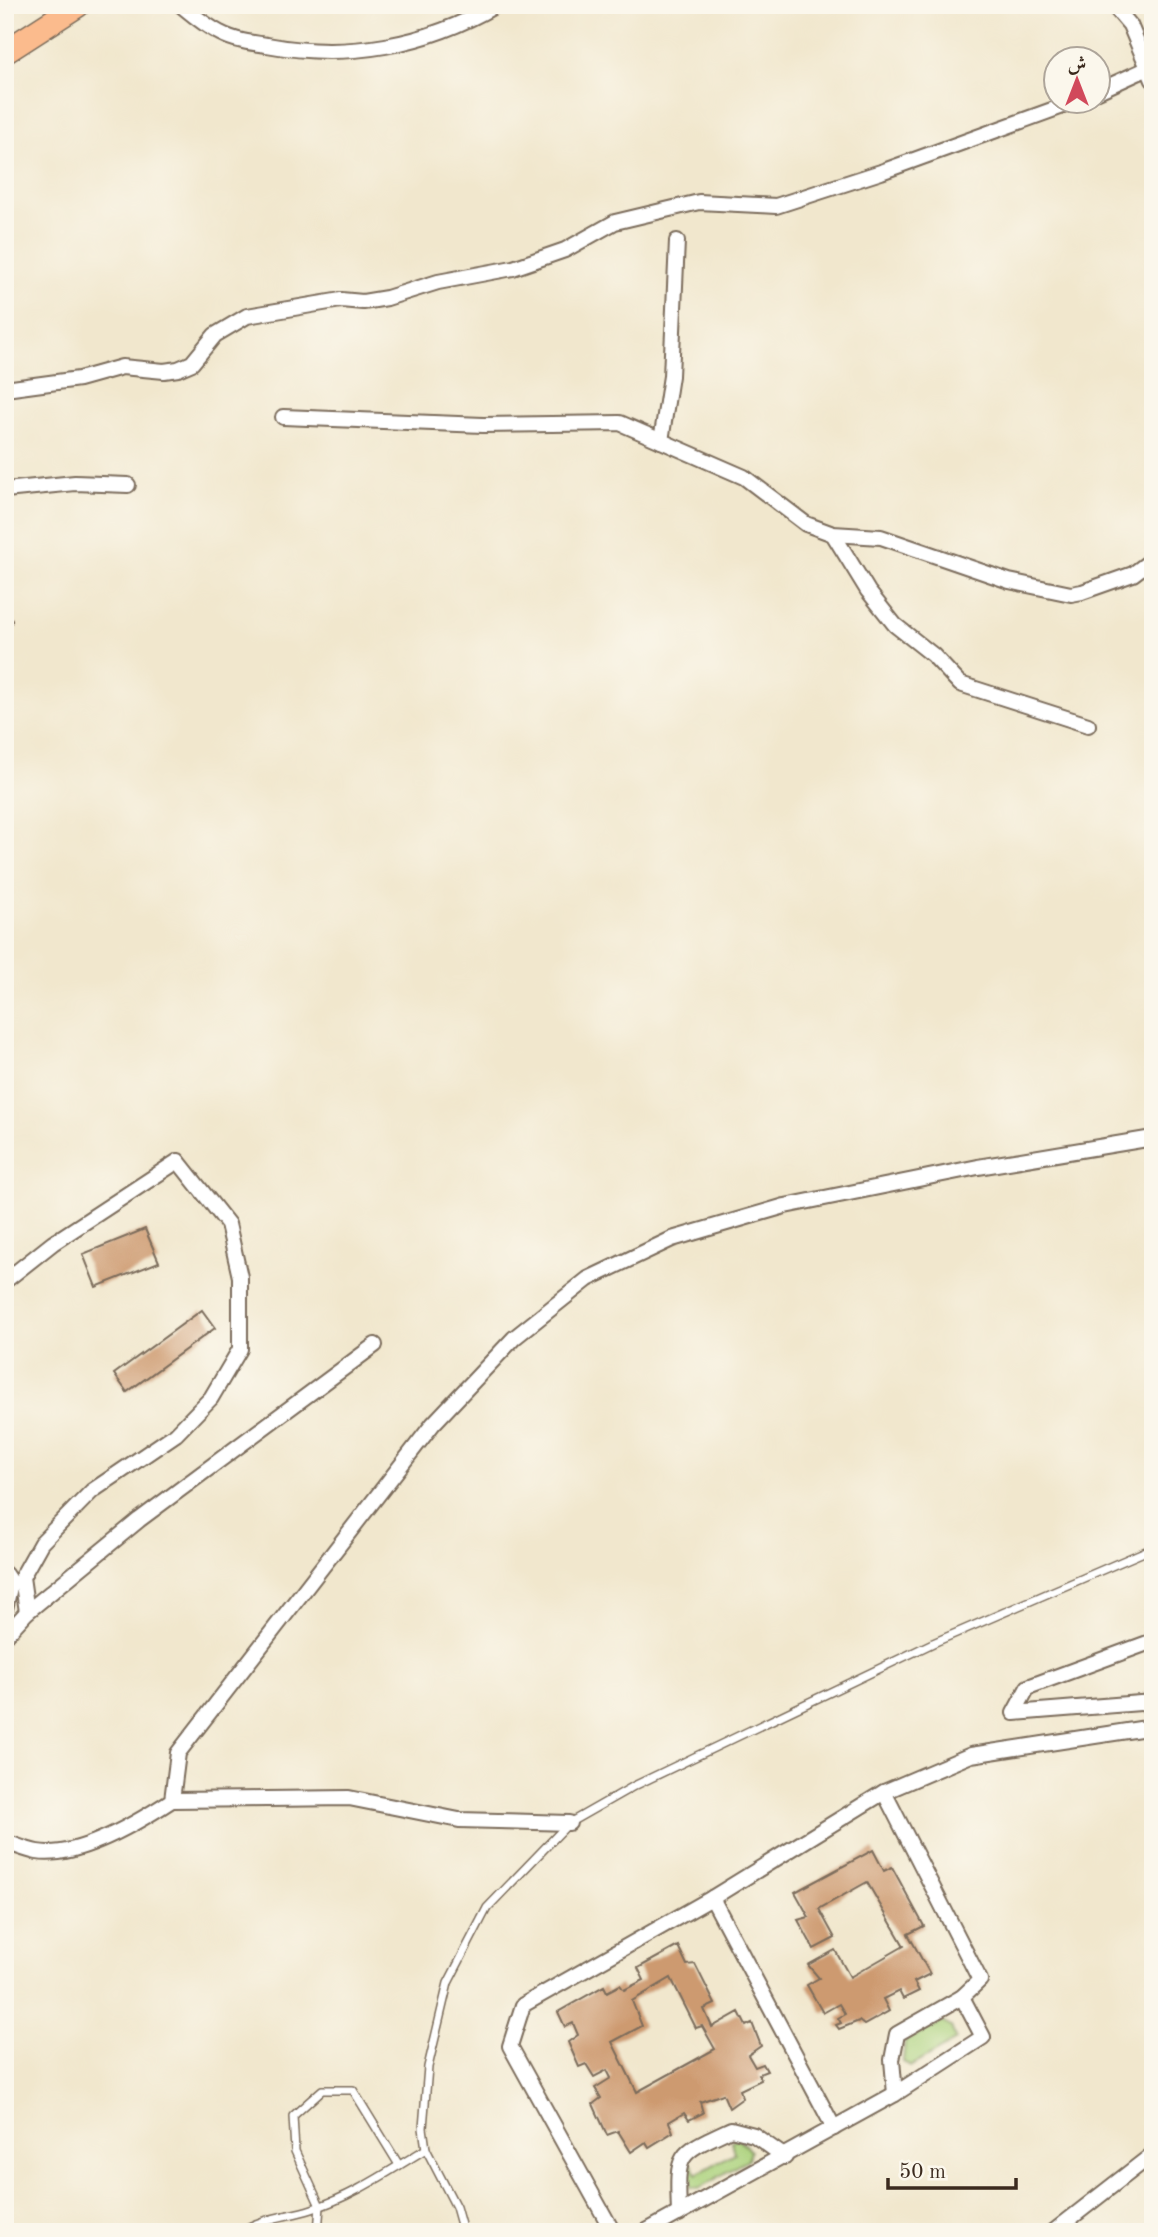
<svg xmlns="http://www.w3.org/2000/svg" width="1158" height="2237" font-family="'Old Standard TT',Amiri,serif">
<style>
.green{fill:#abd27c;stroke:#737e4d;stroke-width:2}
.building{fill:#cd9a70;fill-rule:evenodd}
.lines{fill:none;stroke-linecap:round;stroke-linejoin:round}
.lane-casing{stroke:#7b6c5b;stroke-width:10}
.street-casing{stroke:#7b6c5b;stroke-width:18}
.primary-casing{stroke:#7b6c5b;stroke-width:26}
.lane{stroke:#fff;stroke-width:7}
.street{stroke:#fff;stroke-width:14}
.primary{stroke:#fbbb8d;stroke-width:23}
</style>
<rect width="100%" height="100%" fill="#fbf7ec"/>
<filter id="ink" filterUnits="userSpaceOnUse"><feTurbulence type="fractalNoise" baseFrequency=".0143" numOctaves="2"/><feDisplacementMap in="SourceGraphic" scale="14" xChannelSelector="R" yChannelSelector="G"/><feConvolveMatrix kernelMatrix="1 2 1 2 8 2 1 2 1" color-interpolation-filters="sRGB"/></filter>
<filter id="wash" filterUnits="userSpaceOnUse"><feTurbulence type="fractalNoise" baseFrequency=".00686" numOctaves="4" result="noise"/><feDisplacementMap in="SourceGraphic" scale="28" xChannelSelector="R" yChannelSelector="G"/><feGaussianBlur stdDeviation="1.57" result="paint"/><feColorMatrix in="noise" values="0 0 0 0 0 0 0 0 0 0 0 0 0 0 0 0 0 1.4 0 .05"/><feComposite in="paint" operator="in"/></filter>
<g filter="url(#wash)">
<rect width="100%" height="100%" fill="#f1e7cd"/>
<g class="green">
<path d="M942,2022L951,2027L956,2040L911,2066L903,2062L905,2041Z"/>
<path d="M738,2137L750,2151L748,2159L700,2188L691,2187L688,2181V2165L691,2163L697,2174L735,2153L732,2141Z"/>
</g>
<g id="blocks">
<g class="building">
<path d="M145,1229L159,1262L96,1287L83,1254Z"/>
<path d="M202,1310L215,1328L127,1392L114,1374Z"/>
<path d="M873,1850L884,1871L892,1867L924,1926L908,1934L930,1974L914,1982L919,1991L903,1999L899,1991L883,1999L889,2011L864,2025L859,2021L839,2029L836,2025L841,2023L838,2018L845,2014L839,2004L823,2013L807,1985L819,1978L808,1965L835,1950L850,1977L904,1946L867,1882L819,1909L835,1938L814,1949L798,1920L809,1917L795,1892Z"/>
<path d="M678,1946L687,1965L695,1964L715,2004L704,2009L712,2027L739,2012L746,2026L752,2023L761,2046L748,2055L755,2067L763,2064L767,2071L759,2074L761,2080L740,2090L743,2098L729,2108L723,2094L700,2102L703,2113L689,2120L684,2113L669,2122L673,2132L649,2147L646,2142L631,2152L618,2131L607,2135L593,2104L601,2098L595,2088L611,2078L607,2070L594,2077L586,2064L579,2067L568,2042L578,2035L573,2023L565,2027L558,2012L604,1986L607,1992L620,1985L624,1990L644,1980L638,1968ZM671,1978L696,2028L702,2026L715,2049L637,2092L612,2042L642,2026L632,2001Z"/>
</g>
</g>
</g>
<g filter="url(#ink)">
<use href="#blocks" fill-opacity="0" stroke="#7b6c5b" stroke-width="2"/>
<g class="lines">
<g class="lane-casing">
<g id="lane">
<path d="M5,617L8,621L5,624"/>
<path d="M241,2232C262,2217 288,2217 312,2209C354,2196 389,2171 426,2149"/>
<path d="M318,2232L320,2206L295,2151L293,2116L322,2090H353L399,2165"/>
<path d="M463,2232L456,2207L426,2149L423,2128L428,2067L448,1983L487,1908L569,1823L634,1786L933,1643L1153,1548"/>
</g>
</g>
<g class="street-casing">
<g id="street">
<path d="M181,5C193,15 206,26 220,33C235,41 252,43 267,45C347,60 426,46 496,5"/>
<path d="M1113,5L1130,25L1153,80"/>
<path d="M1098,91L1153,66"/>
<path d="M5,389L79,379L122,367L164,371L178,369L192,363L215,335L247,316L341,300L363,302L387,298L438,282L513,268L565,250L615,222L699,202L776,206L881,172L1074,102"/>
<path d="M283,417L483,425L620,423L744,477L806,524L833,534L881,537L1009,581L1071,594L1082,592L1133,574L1153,559"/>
<path d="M661,441L671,376L677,241"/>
<path d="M5,490L75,483L128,485"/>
<path d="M833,534L868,591L895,625L933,655L960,684L1088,725"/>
<path d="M5,1281L53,1243L178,1161L228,1224L240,1277V1349L211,1398L176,1434L92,1491L41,1543L22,1577L27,1612"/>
<path d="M5,1574L11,1583L5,1609"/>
<path d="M5,1636L27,1612L139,1520L375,1345"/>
<path d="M1153,1641L1028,1687L1014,1713L1153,1702"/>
<path d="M884,1792L980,1980L962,1997L897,2034L892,2060L895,2094"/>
<path d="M172,1800L349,1798L459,1820L569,1823"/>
<path d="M5,1842C15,1845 26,1850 37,1852C77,1859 140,1821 172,1800L178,1753L433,1424L514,1338L588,1279L672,1239L785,1206L978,1167L1153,1138"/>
<path d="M712,1898L834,2128"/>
<path d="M679,2214C677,2152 675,2155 731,2129L754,2135L785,2157"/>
<path d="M613,2232L510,2046L523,2005L712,1898L884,1792L971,1755L1153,1727"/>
<path d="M645,2232L895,2094L983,2037L962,1997"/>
<path d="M1053,2232L1153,2154"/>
</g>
</g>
<g class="primary-casing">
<path id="primary" d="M5,52L78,5"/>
</g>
<use href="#lane" class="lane"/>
<use href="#street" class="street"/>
<use href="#primary" class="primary"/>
</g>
</g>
<rect width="1158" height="2237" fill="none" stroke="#fbf7ec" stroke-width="28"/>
<g transform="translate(1077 80)"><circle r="33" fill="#fbf7ec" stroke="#aea59a" stroke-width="2"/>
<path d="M0-5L12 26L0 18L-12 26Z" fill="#d1495b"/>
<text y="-10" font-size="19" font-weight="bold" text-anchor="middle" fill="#3b2a1e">ش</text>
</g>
<path d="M888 2178v10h128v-10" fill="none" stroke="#3b2a1e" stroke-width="3.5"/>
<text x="899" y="2178" font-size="21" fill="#3b2a1e" stroke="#fbf7ec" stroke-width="5" paint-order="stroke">50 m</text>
</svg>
